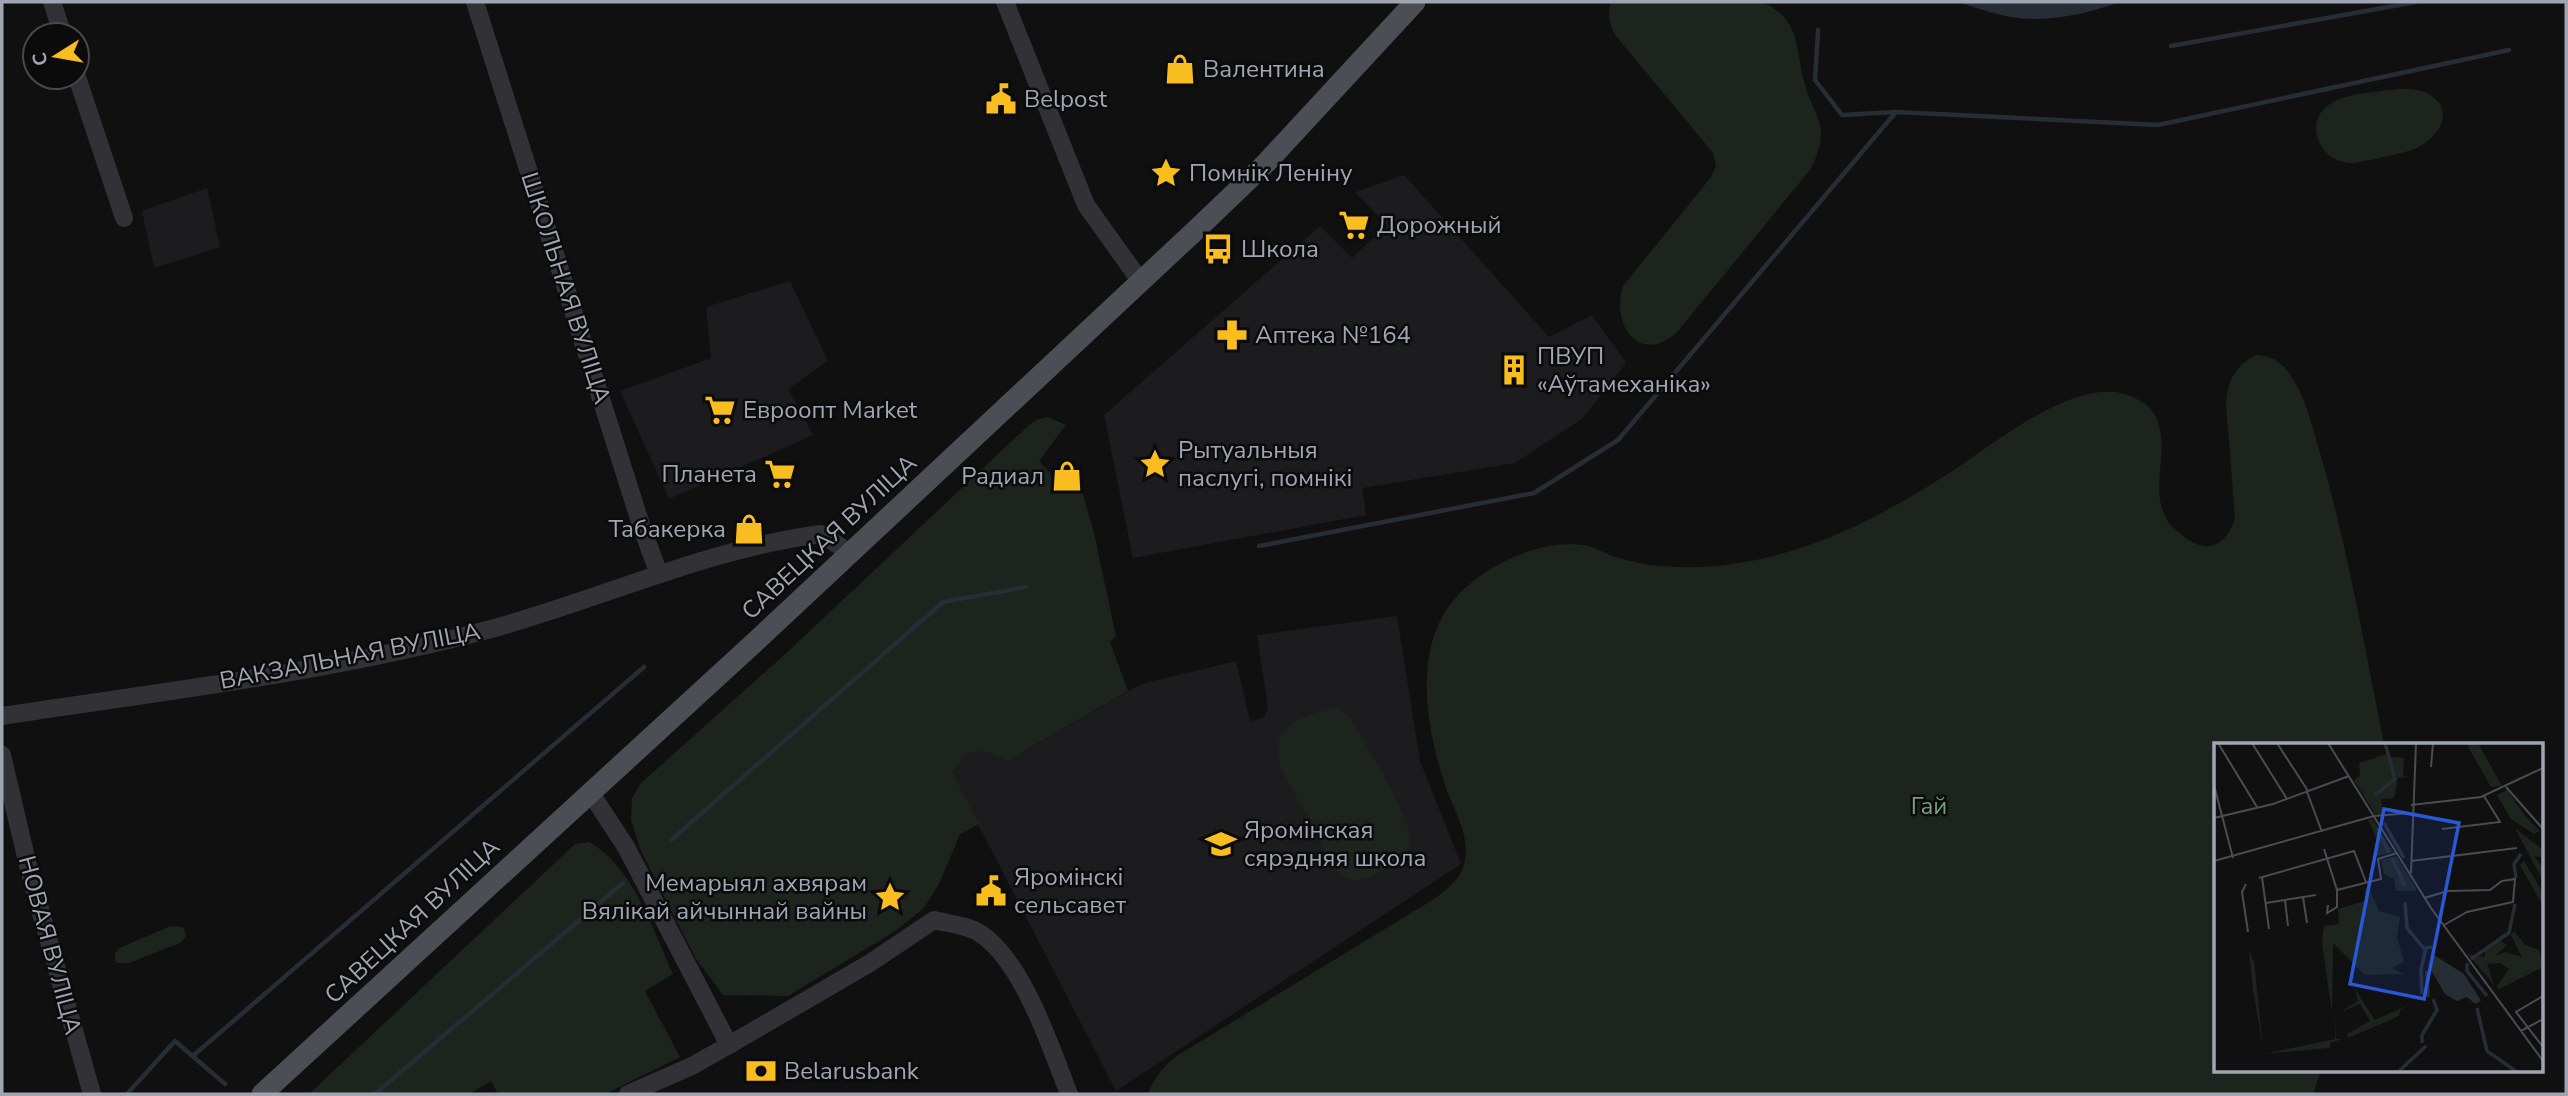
<svg xmlns="http://www.w3.org/2000/svg" width="2568" height="1096" font-family="'Nunito Sans',sans-serif">
<style>
.built{fill:#1c1c1e}
.green{fill:#1c241d}
.water{fill:#262d35}
.lines{fill:none;stroke-linecap:round;stroke-linejoin:round}
.stream{stroke:#262d35;stroke-width:4.5}
.minor{stroke:#313136;stroke-width:18}
.major{stroke:#4c4e55;stroke-width:21}
.labels{text-anchor:middle;dominant-baseline:central;stroke-width:5;stroke-linejoin:round;paint-order:stroke}
.poi-label{font-size:24px;fill:#a0a5b3;stroke:#0b0b0c;text-anchor:start}
.street-label{font-size:24px;fill:#a0a5b3;stroke:#0b0b0c}
.park-label{font-size:24px;fill:#769f7b;stroke:#0b0b0c}
.inset-river{fill:none;stroke:#262d35;stroke-width:3.5}
.inset-road{fill:none;stroke:#4a4c52;stroke-width:2}
.view{fill:#2a57d4;fill-opacity:0.15;stroke:#2a57d4;stroke-width:3.5}
.inset-edge{fill:none;stroke:#a0a5b3;stroke-width:3.5}
</style>
<rect width="100%" height="100%" fill="#101011"/>
<g class="built">
<path d="M1404,175L1549,337L1592,315L1626,363L1582,419L1515,463L1362,488L1366,515L1133,558L1104,415L1320,226L1352,258L1387,225L1355,192Z"/>
<path d="M207,188L220,247L154,268L142,211Z"/>
<path d="M790,281L828,361L788,389L813,435L669,499L620,391L711,358L706,307Z"/>
<path d="M1397,616L1420,761L1461,864L1116,1091L951,772L966,754L984,751L1007,761L1141,684L1236,661L1250,721L1264,718L1268,708L1257,635Z"/>
</g>
<g class="green">
<path d="M1611,2H1762C1804,21 1794,51 1806,88C1810,103 1821,118 1821,134C1821,147 1816,158 1810,170L1678,331C1641,367 1610,326 1623,286L1711,177L1716,166L1713,153L1616,36C1609,24 1607,15 1611,2Z"/>
<path d="M2397,89C2407,89 2420,89 2429,94C2454,109 2442,133 2422,145C2405,155 2379,157 2360,162C2325,170 2303,128 2325,108C2342,92 2375,93 2397,89Z"/>
<path d="M2256,355C2267,356 2276,358 2284,367C2305,391 2312,427 2321,456C2348,550 2365,648 2384,744H2216V1070H2321L2313,1094H1148C1154,1078 1162,1068 1175,1057L1434,899C1448,888 1462,879 1465,860C1470,834 1453,809 1445,785C1425,723 1410,639 1464,589C1495,560 1546,538 1589,546C1597,548 1604,553 1613,556C1644,567 1683,569 1716,566C1806,558 1885,515 1960,466C2000,439 2084,371 2135,398C2145,403 2153,409 2157,420C2170,451 2150,485 2165,516C2168,524 2176,530 2182,535C2207,555 2225,548 2235,518L2226,404C2228,380 2234,367 2256,355Z"/>
<path d="M1048,417L1066,425L1039,461L1067,491L1079,480L1094,533L1116,636L1110,642L1128,691L1007,761L984,751L966,754L952,772L979,824L960,834L939,884L924,908L894,932L788,996L723,995L696,959L641,851L631,820L632,798L641,783L782,657L1029,425L1038,419Z"/>
<path d="M1329,708L1340,709L1349,717C1363,741 1418,824 1409,848C1405,859 1390,867 1380,872C1362,882 1352,884 1336,871L1281,768C1269,725 1294,721 1329,708Z"/>
<path d="M589,842C633,866 653,930 673,974L645,991L680,1057L605,1094H498L491,1081L469,1094H309L575,844Z"/>
<path d="M171,926L182,927L185,930L186,937L180,943L129,963H117L115,961V953L119,948Z"/>
</g>
<path class="water" d="M1957,2H2120C2086,14 2048,23 2011,17C1993,14 1975,7 1957,2Z"/>
<g class="lines">
<g class="stream">
<path d="M1818,30L1815,80L1842,115L1896,112L2158,125L2509,50"/>
<path d="M2171,46L2416,2"/>
<path d="M1259,546L1534,493L1618,440L1896,112"/>
<path d="M671,840L943,602L1026,587"/>
<path d="M194,1055L644,667"/>
<path d="M127,1094L175,1041L225,1084"/>
<path d="M375,1094L623,883"/>
</g>
<g class="minor">
<path d="M52,2L63,35"/>
<path d="M475,2L643,531L659,574"/>
<path d="M1005,2L1086,205L1141,282"/>
<path d="M77,77L124,218"/>
<path d="M2,716C165,691 331,672 491,629C601,599 706,549 821,534L850,553"/>
<path d="M2,755L30,874L92,1094"/>
<path d="M590,792L626,847L729,1045L870,963L934,920C949,924 968,925 981,934C1023,962 1051,1048 1069,1094"/>
<path d="M628,1094L692,1066L729,1045"/>
</g>
<path class="major" d="M262,1094L755,642L1198,228L1266,163L1415,2"/>
</g>
<defs>
<g id="shop-bare" transform="scale(2.415)"><path d="M-5-2.5h2.3a2.7 3.5 0 0 1 5.4 0H5L5.5 6h-11ZM-1.5-2.5h3a1.5 2.3 0 0 0-3 0Z" fill="#f9bd20" stroke="#0b0b0c" stroke-width="2.5" paint-order="stroke"/></g>
<g id="civic-bare" transform="scale(2.415)"><path d="M-.6-6.5H3V-4.5H.6V-3L4-1V1h2V6H-6V1h2V-1L-.6-3ZM-1.2 2.5V6h2.4V2.5Z" fill="#f9bd20" stroke="#0b0b0c" stroke-width="2.5" paint-order="stroke"/></g>
<g id="sight-bare" transform="scale(2.415)"><path d="M0-6L1.8-2.2L6-1.7L2.9 1.2L3.7 5.4L0 3.3L-3.7 5.4L-2.9 1.2L-6-1.7L-1.8-2.2Z" fill="#f9bd20" stroke="#0b0b0c" stroke-width="2.5" paint-order="stroke"/></g>
<g id="supermarket-bare" transform="scale(2.415)"><path d="M-6-5.5h2.5l.6 2H6L4.5 2H-2.5L-4.4-4H-6ZM-1.5 3.2a1.3 1.3 0 1 0 .1 0ZM3 3.2a1.3 1.3 0 1 0 .1 0Z" fill="#f9bd20" stroke="#0b0b0c" stroke-width="2.5" paint-order="stroke"/></g>
<g id="bus-bare" transform="scale(2.415)"><path d="M-5-6H5V4H4V6H2V4H-2V6H-4V4H-5ZM-3.5-4V0h7V-4ZM-3.5 1.2v1.5H-2V1.2ZM2 1.2v1.5H3.5V1.2Z" fill="#f9bd20" stroke="#0b0b0c" stroke-width="2.5" paint-order="stroke"/></g>
<g id="pharmacy-bare" transform="scale(2.415)"><path d="M-2-6h4v4h4v4h-4v4h-4v-4h-4v-4h4Z" fill="#f9bd20" stroke="#0b0b0c" stroke-width="2.5" paint-order="stroke"/></g>
<g id="building-bare" transform="scale(2.415)"><path d="M-4-6H4V6H1V3H-1V6H-4ZM-2.5-4.3h1.7v1.8h-1.7ZM.8-4.3h1.7v1.8H.8ZM-2.5-1h1.7V.8h-1.7ZM.8-1h1.7V.8H.8Z" fill="#f9bd20" stroke="#0b0b0c" stroke-width="2.5" paint-order="stroke"/></g>
<g id="school-bare" transform="scale(2.415)"><path d="M0-5L7-2L0 1L-7-2ZM-4 1L0 2.5L4 1V4Q0 6-4 4Z" fill="#f9bd20" stroke="#0b0b0c" stroke-width="2.5" paint-order="stroke"/></g>
<g id="bank-bare" transform="scale(2.415)"><path d="M-6-4H6V4H-6ZM0-2.3a2.3 2.3 0 1 0 0 4.6a2.3 2.3 0 1 0 0-4.6Z" fill="#f9bd20" stroke="#0b0b0c" stroke-width="2.5" paint-order="stroke"/></g>
</defs>
<g fill-rule="evenodd">
<use href="#shop-bare" x="1180" y="69"/>
<use href="#civic-bare" x="1001" y="99"/>
<use href="#sight-bare" x="1166" y="173"/>
<use href="#supermarket-bare" x="1354" y="225"/>
<use href="#bus-bare" x="1218" y="249"/>
<use href="#pharmacy-bare" x="1232" y="335"/>
<use href="#building-bare" x="1514" y="370"/>
<use href="#supermarket-bare" x="720" y="410"/>
<use href="#sight-bare" x="1155" y="464"/>
<use href="#supermarket-bare" x="780" y="474"/>
<use href="#shop-bare" x="1067" y="476"/>
<use href="#shop-bare" x="749" y="529"/>
<use href="#school-bare" x="1221" y="844"/>
<use href="#civic-bare" x="991" y="891"/>
<use href="#sight-bare" x="890" y="897"/>
<use href="#bank-bare" x="761" y="1071"/>
</g>
<g class="labels">
<g class="poi-label">
<text x="1203" y="69">Валентина</text>
<text x="1024" y="99">Belpost</text>
<text x="1189" y="173">Помнік Леніну</text>
<text x="1377" y="225">Дорожный</text>
<text x="1241" y="249">Школа</text>
<text x="1255" y="335">Аптека №164</text>
<text x="1537" y="356">ПВУП<tspan x="1537" dy="28">«Аўтамеханіка»</tspan></text>
<text x="743" y="410">Евроопт Market</text>
<text x="1178" y="450">Рытуальныя<tspan x="1178" dy="28">паслугі, помнікі</tspan></text>
<text x="757" y="474" text-anchor="end">Планета</text>
<text x="1044" y="476" text-anchor="end">Радиал</text>
<text x="726" y="529" text-anchor="end">Табакерка</text>
<text x="1244" y="830">Яромінская<tspan x="1244" dy="28">сярэдняя школа</tspan></text>
<text x="1014" y="877">Яромінскі<tspan x="1014" dy="28">сельсавет</tspan></text>
<text x="867" y="883" text-anchor="end">Мемарыял ахвярам<tspan x="867" dy="28">Вялікай айчыннай вайны</tspan></text>
<text x="784" y="1071">Belarusbank</text>
</g>
<g class="street-label">
<text transform="translate(566 288) rotate(72)">ШКОЛЬНАЯ ВУЛІЦА</text>
<text transform="translate(829 537) rotate(-43)">САВЕЦКАЯ ВУЛІЦА</text>
<text transform="translate(350 656) rotate(-11)">ВАКЗАЛЬНАЯ ВУЛІЦА</text>
<text transform="translate(412 921) rotate(-43)">САВЕЦКАЯ ВУЛІЦА</text>
<text transform="translate(50 945) rotate(75)">НОВАЯ ВУЛІЦА</text>
</g>
<g class="park-label">
<text x="1929" y="806">Гай</text>
</g>
</g>
<g transform="translate(2214 743)">
<rect width="329" height="329" fill="#101011"/>
<path d="M169,0L177,14L190,15L189,33L197,34L184,35L180,55L167,56L169,71H161L140,37L146,33L145,20L173,11ZM252,0L265,2L288,43L277,44ZM293,47L312,74L326,88L320,91L297,76L283,52ZM159,76L179,109L163,113L160,101L164,99L154,77ZM301,85L329,107V115L320,113L329,125V138ZM182,113L202,145L201,148H182L180,136L170,131L167,117ZM310,118L329,150V163L306,122ZM155,145L165,168L186,174L183,194L190,219L178,225L190,231L151,232L119,200L118,269L108,200L110,183L125,181L124,166L151,158V146ZM293,188L287,198L293,202L281,213L292,209L308,214L297,192L300,188L311,202L325,207L329,224L285,246L283,243L295,226L286,220L273,221L280,242L254,211L271,214V205ZM35,208L40,219L49,304L39,247ZM141,246L161,277L201,259L186,267L185,273L134,295L133,291L156,278L146,261L125,270L144,258ZM121,271L122,296H129L116,300V305L49,311L121,296Z" fill="#1c241d"/>
<path d="M220,212L250,231L267,258L261,261L253,254L243,258L231,251L217,227Z" fill="#262d35"/>
<path class="inset-river" d="M161,52L181,36L171,0M170,80L190,115M163,85L175,110M178,115L191,143M302,135L300,121L307,111M191,159L193,185L212,208M257,216L295,190L301,161M253,220V228L273,253M213,228L214,254M208,251L207,226L212,205L218,204M263,265L273,308L303,329M208,300V292L223,267L219,256M184,329L212,303"/>
<path class="inset-road" d="M4,0L43,64M38,0L73,56M63,0L94,48M114,0L217,165L329,318M217,24L219,0M0,42L19,115M292,44L329,86M93,49L108,89M197,62L267,54L329,25M0,75L59,61L135,33M228,86L286,79L270,53M110,106L123,147V164L113,170L114,162M0,118L160,73L196,70M197,118L303,105M197,130L202,0M48,134L55,186M45,135L140,108L152,139M32,141L28,149L34,189M123,147L167,136L164,116L183,110M89,154L93,180M210,155L234,148L276,147L288,138L301,136L299,159L253,169L230,182M71,157L74,183M52,160L102,152M329,253L302,269L329,304M307,288L329,276"/>
<path class="view" d="M170,66L245,80L210,256L136,241Z"/>
<rect width="329" height="329" class="inset-edge"/>
</g>
<rect width="2568" height="1096" fill="none" stroke="#a0a5b3" stroke-width="7"/>
<g transform="translate(56 56) rotate(259)"><circle r="33" fill="#0b0b0c" stroke="#47494f" stroke-width="2"/>
<path d="M0-5L12 26L0 18L-12 26Z" fill="#f9bd20"/>
<text y="-10" font-size="19" font-weight="bold" text-anchor="middle" fill="#a0a5b3">С</text>
</g>
</svg>
